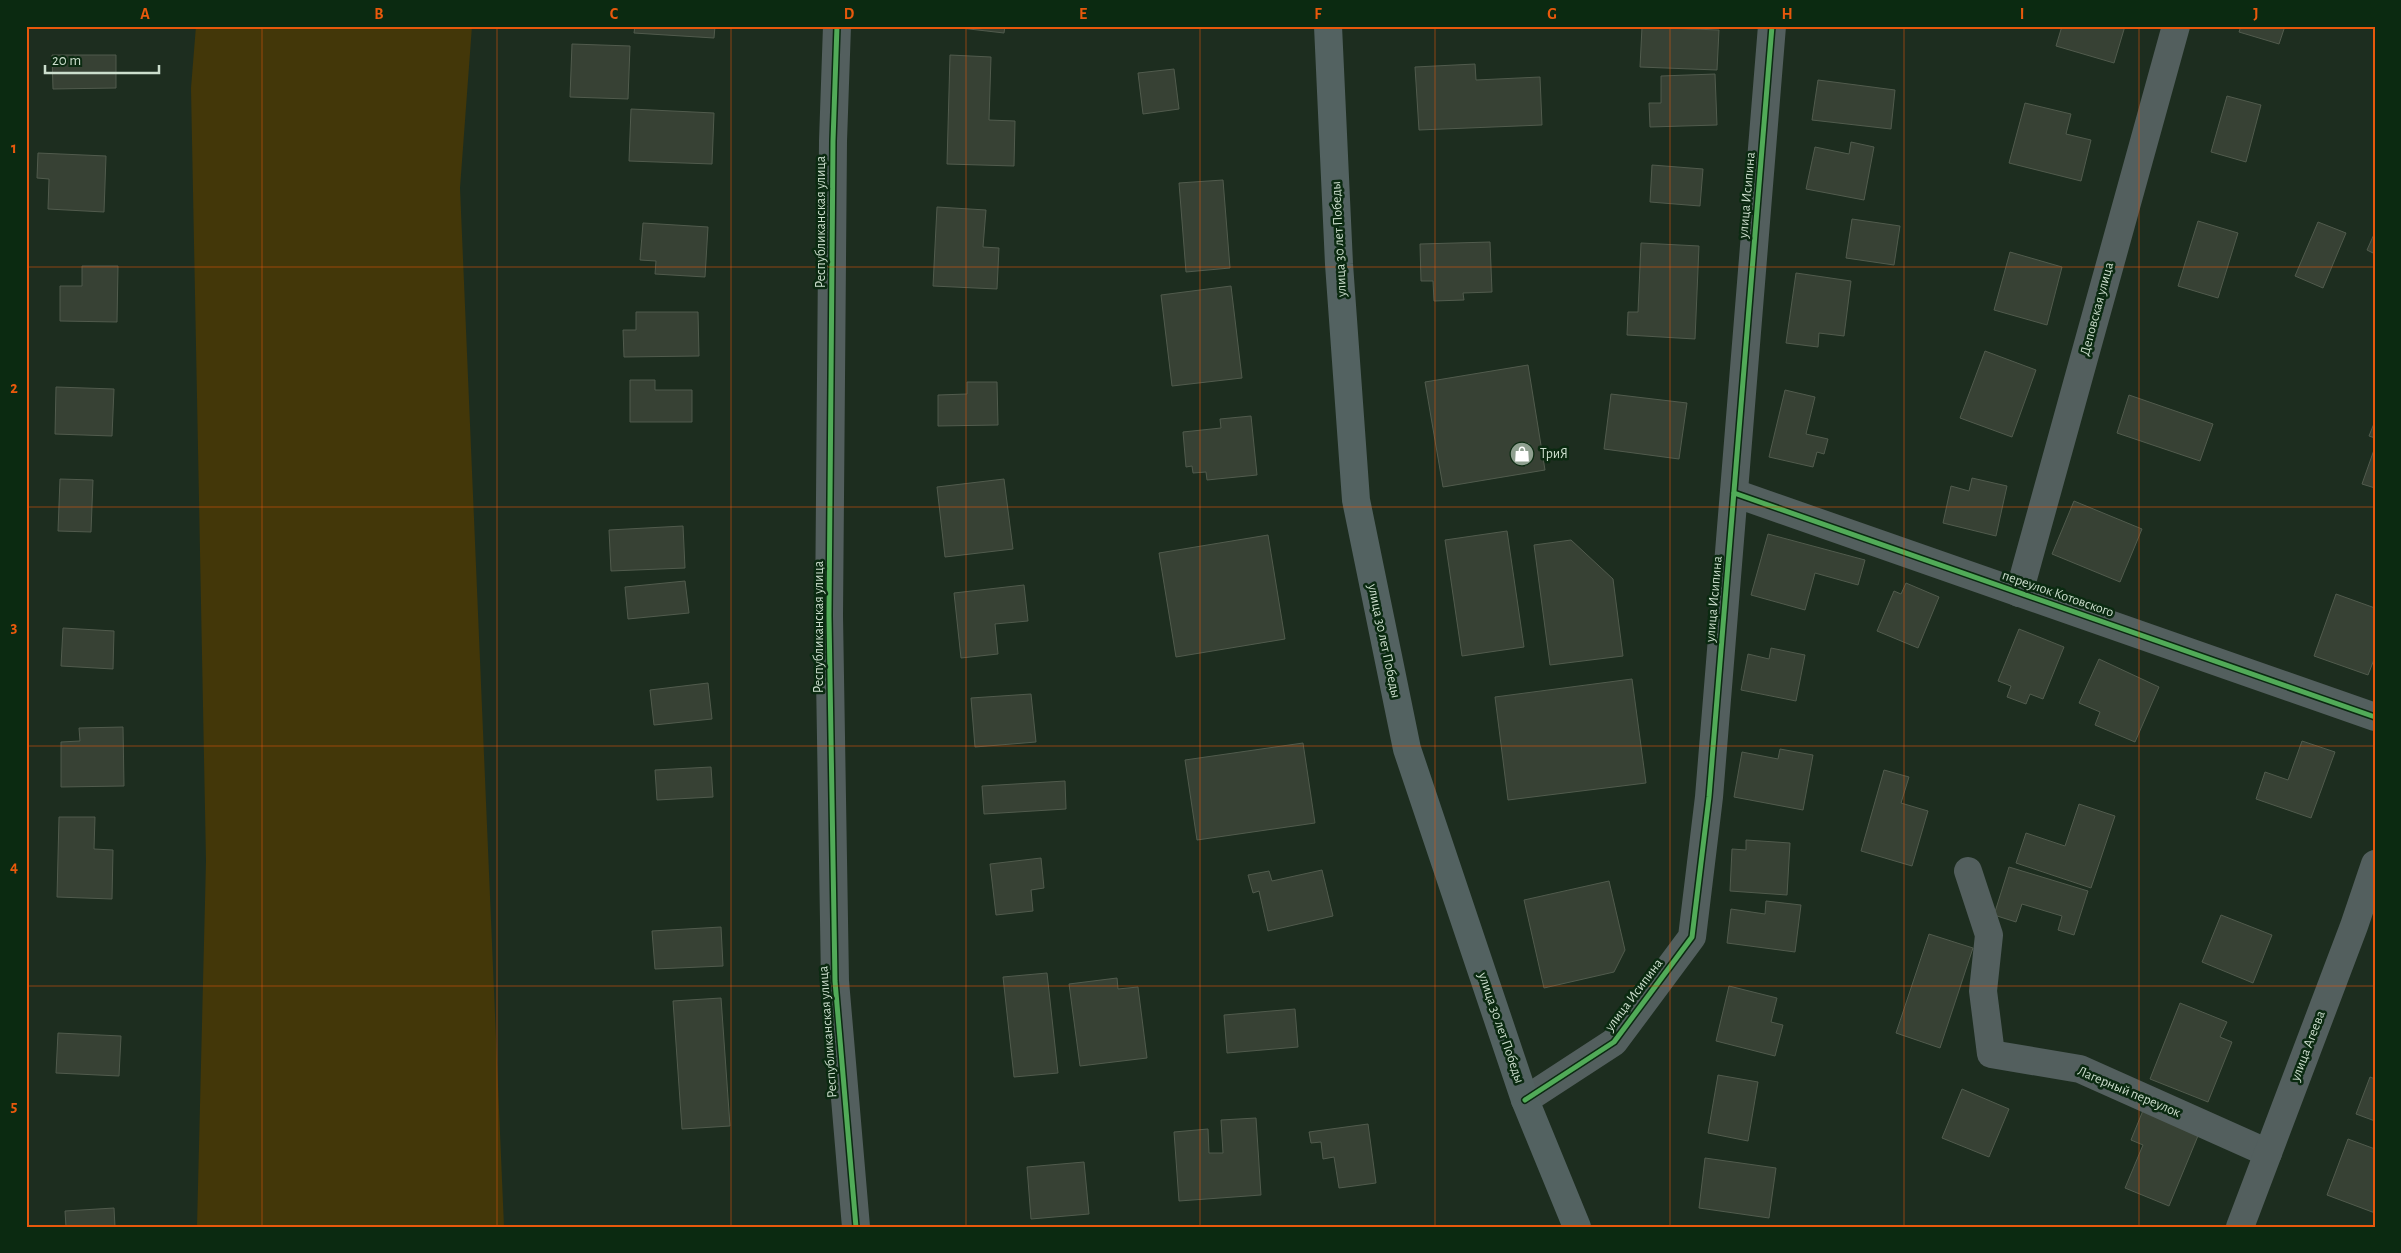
<svg xmlns="http://www.w3.org/2000/svg" width="2401" height="1253" font-family="'Alegreya Sans',sans-serif">
<style>
.green{fill:#433709}
.building{fill:#374134;stroke:#515b4d}
.lines{fill:none;stroke-linecap:round;stroke-linejoin:round}
.minor{stroke:#535f5e;stroke-width:28}
.tertiary{stroke:#535f5e;stroke-width:28}
.secondary{stroke:#536261;stroke-width:28}
.cycleway-casing{stroke:#0b2a11;stroke-width:8}
.cycleway{stroke:#51ab58;stroke-width:5}
.grid{fill:none;stroke:#e8590c;stroke-width:1;stroke-opacity:0.55}
.labels{text-anchor:middle;dominant-baseline:central;stroke-width:5;stroke-linejoin:round;paint-order:stroke}
.street-label{font-size:14px;fill:#ccdecd;stroke:#0b2a11}
.poi-label{font-size:14px;fill:#ccdecd;stroke:#0b2a11;text-anchor:start}
.neatline{fill:none;stroke:#e8590c;stroke-width:2}
.grid-label{font-size:16px;text-anchor:middle;font-weight:bold;fill:#e8590c}
</style>
<rect width="100%" height="100%" fill="#1d2d1f"/>
<path class="green" d="M196,26H472L460,188L504,1227H197L206,861L191,88Z"/>
<g class="building">
<path d="M635,26H715L714,38L634,33Z"/>
<path d="M943,26H1005L1004,33Z"/>
<path d="M2062,26H2125L2114,63L2056,46Z"/>
<path d="M2241,26H2285L2279,44L2239,32Z"/>
<path d="M1642,27L1719,30L1717,70L1640,67Z"/>
<path d="M572,44L630,46L628,99L570,97Z"/>
<path d="M52,55H116V88L53,89Z"/>
<path d="M950,55L991,57L989,120L1015,121L1014,166L947,164Z"/>
<path d="M1475,64L1476,80L1540,77L1542,125L1419,130L1415,67Z"/>
<path d="M1174,69L1179,109L1143,114L1138,73Z"/>
<path d="M1715,74L1717,125L1650,127L1649,103H1661V76Z"/>
<path d="M1818,80L1895,90L1891,129L1812,120Z"/>
<path d="M2227,96L2261,105L2246,162L2211,152Z"/>
<path d="M2025,103L2071,114L2066,134L2091,140L2081,181L2009,163Z"/>
<path d="M631,109L714,113L712,164L629,161Z"/>
<path d="M1851,142L1874,147L1864,200L1806,189L1815,147L1849,154Z"/>
<path d="M38,153L106,156L104,212L48,209L49,179L37,178Z"/>
<path d="M1652,165L1703,169L1700,206L1650,202Z"/>
<path d="M1223,180L1230,268L1186,272L1179,183Z"/>
<path d="M937,207L986,210L983,247L999,248L997,289L933,286Z"/>
<path d="M1852,219L1900,226L1894,265L1846,258Z"/>
<path d="M2198,221L2238,233L2218,298L2178,286Z"/>
<path d="M2318,222L2346,233L2323,288L2295,276Z"/>
<path d="M643,223L708,227L705,277L655,274L656,261L640,260Z"/>
<path d="M2375,232V254L2367,250Z"/>
<path d="M1490,242L1492,292L1463,293L1464,300L1434,301L1433,281H1421L1420,244Z"/>
<path d="M1641,243L1699,246L1695,339L1627,335L1628,312H1638Z"/>
<path d="M2010,252L2062,267L2047,325L1994,310Z"/>
<path d="M82,266H118L117,322L60,321V286H82Z"/>
<path d="M1796,273L1851,281L1844,336L1819,333L1818,347L1786,343Z"/>
<path d="M1231,286L1242,378L1172,386L1161,295Z"/>
<path d="M636,312H698L699,356L624,357L623,330H636Z"/>
<path d="M1985,351L2036,370L2012,437L1960,418Z"/>
<path d="M1528,365L1545,470L1443,487L1425,382Z"/>
<path d="M630,380H655V390H692V422H630Z"/>
<path d="M967,382H997L998,425L938,426V395L967,394Z"/>
<path d="M56,387L114,389L112,436L55,434Z"/>
<path d="M1785,390L1815,397L1806,434L1828,439L1824,454L1817,452L1813,467L1769,457Z"/>
<path d="M1611,394L1687,403L1679,459L1604,449Z"/>
<path d="M2129,395L2213,424L2200,461L2117,433Z"/>
<path d="M1251,416L1257,475L1207,480L1206,472L1193,473L1192,466L1186,467L1183,432L1221,428L1220,419Z"/>
<path d="M2375,421V438L2369,436Z"/>
<path d="M2375,447V488L2362,484Z"/>
<path d="M1972,478L2007,486L1996,536L1943,523L1951,486L1969,491Z"/>
<path d="M60,479L93,480L91,532L58,531Z"/>
<path d="M1004,479L1013,549L945,557L937,487Z"/>
<path d="M2074,501L2142,529L2120,582L2052,554Z"/>
<path d="M683,526L685,568L611,571L609,530Z"/>
<path d="M1507,531L1524,647L1462,656L1445,540Z"/>
<path d="M1768,534L1865,560L1858,585L1815,573L1805,610L1751,595Z"/>
<path d="M1268,535L1285,639L1176,657L1159,553Z"/>
<path d="M1571,540L1613,579L1623,656L1550,665L1534,545Z"/>
<path d="M685,581L689,613L628,619L625,587Z"/>
<path d="M1906,583L1939,597L1918,648L1877,631L1894,591L1901,594Z"/>
<path d="M1024,585L1028,621L995,624L998,654L961,658L954,593Z"/>
<path d="M2336,594L2375,608V657L2368,675L2314,656Z"/>
<path d="M63,628L114,631L113,669L61,666Z"/>
<path d="M2019,629L2064,647L2043,699L2030,694L2026,704L2007,697L2011,686L1998,681Z"/>
<path d="M1771,648L1805,655L1796,701L1741,690L1748,654L1769,659Z"/>
<path d="M2099,659L2159,687L2135,742L2095,725L2100,712L2079,703Z"/>
<path d="M1632,679L1646,783L1508,800L1495,697Z"/>
<path d="M708,683L712,719L654,725L650,690Z"/>
<path d="M1031,694L1036,742L975,747L971,698Z"/>
<path d="M123,727L124,786L61,787V742L80,741L79,728Z"/>
<path d="M2302,741L2335,752L2311,818L2256,799L2265,772L2288,780Z"/>
<path d="M1303,743L1315,823L1197,840L1185,760Z"/>
<path d="M1780,749L1813,755L1803,810L1734,797L1742,752L1778,759Z"/>
<path d="M711,767L713,797L657,800L655,770Z"/>
<path d="M1884,770L1909,777L1901,803L1928,811L1912,866L1861,851Z"/>
<path d="M1065,781L1066,809L984,814L982,786Z"/>
<path d="M2079,804L2115,816L2091,888L2016,863L2026,833L2065,846Z"/>
<path d="M59,817H95L94,849L113,850L112,899L57,897Z"/>
<path d="M1746,840L1790,843L1787,895L1730,891L1732,849L1746,850Z"/>
<path d="M1041,858L1044,888L1031,890L1033,911L996,915L990,864Z"/>
<path d="M2009,867L2088,891L2074,935L2058,930L2062,916L2022,904L2016,922L1994,915Z"/>
<path d="M1322,870L1333,916L1268,931L1259,891L1253,893L1248,875L1269,871L1272,881Z"/>
<path d="M1609,881L1625,950L1614,972L1544,988L1524,900Z"/>
<path d="M1766,901L1801,905L1795,952L1727,943L1731,909L1765,914Z"/>
<path d="M2221,915L2272,935L2253,983L2202,962Z"/>
<path d="M721,927L723,966L655,969L652,931Z"/>
<path d="M1929,934L1973,948L1940,1048L1896,1033Z"/>
<path d="M1047,973L1058,1073L1014,1077L1003,977Z"/>
<path d="M1117,978L1118,989L1138,987L1147,1058L1080,1066L1069,984Z"/>
<path d="M1729,986L1777,998L1771,1022L1783,1025L1775,1056L1716,1041Z"/>
<path d="M721,998L730,1126L682,1129L673,1001Z"/>
<path d="M2180,1003L2227,1022L2220,1037L2232,1042L2208,1102L2150,1079Z"/>
<path d="M1295,1009L1298,1047L1227,1053L1224,1015Z"/>
<path d="M58,1033L121,1036L119,1076L56,1073Z"/>
<path d="M1718,1075L1758,1082L1748,1141L1708,1133Z"/>
<path d="M2370,1077L2375,1079V1121L2356,1114Z"/>
<path d="M1962,1089L2009,1109L1989,1157L1942,1138Z"/>
<path d="M2144,1108L2200,1131L2169,1206L2125,1188L2143,1145L2131,1140Z"/>
<path d="M1256,1118L1261,1195L1179,1201L1174,1132L1208,1129L1209,1153H1223L1221,1120Z"/>
<path d="M1368,1124L1376,1183L1339,1188L1334,1157L1323,1159L1321,1142L1311,1143L1309,1132Z"/>
<path d="M2348,1139L2375,1149V1213L2327,1195Z"/>
<path d="M1705,1158L1776,1168L1769,1218L1699,1208Z"/>
<path d="M1084,1162L1089,1214L1031,1219L1027,1167Z"/>
<path d="M114,1208L115,1227H66L65,1211Z"/>
</g>
<g class="lines">
<g class="minor">
<path d="M1734,493L2375,717"/>
<path d="M2019,593L2176,26"/>
<path d="M1968,871L1989,935L1983,991L1991,1054L2080,1069L2268,1153"/>
<path d="M1525,1100L1614,1042L1692,937L1709,797L1772,26"/>
<path d="M2240,1227L2354,926L2375,864"/>
</g>
<path class="tertiary" d="M837,26L833,141L829,616L835,981L856,1227"/>
<path class="secondary" d="M1328,26L1339,264L1356,500L1407,749L1525,1100L1577,1227"/>
<g class="cycleway-casing">
<g id="cycleway">
<path d="M837,26L833,141L829,616L835,981L856,1227"/>
<path d="M1734,493L2375,717"/>
<path d="M1525,1100L1614,1042L1692,937L1709,797L1772,26"/>
</g>
</g>
<use href="#cycleway" class="cycleway"/>
</g>
<path class="grid" d="M262,26V1227M497,26V1227M731,26V1227M966,26V1227M1200,26V1227M1435,26V1227M1670,26V1227M1904,26V1227M2139,26V1227M26,267H2375M26,507H2375M26,746H2375M26,986H2375"/>
<defs>
<g id="shop-disc" transform="scale(1.25)"><circle r="9.5" fill="#8fa090" stroke="#0b2a11"/><path d="M-5-2.5h2.3a2.7 3.5 0 0 1 5.4 0H5L5.5 6h-11ZM-1.5-2.5h3a1.5 2.3 0 0 0-3 0Z" fill="#fff"/></g>
</defs>
<g fill-rule="evenodd">
<use href="#shop-disc" x="1522" y="454"/>
</g>
<g class="labels">
<g class="street-label">
<text transform="translate(1747 195) rotate(-85)">улица Исипина</text>
<text transform="translate(821 222) rotate(-90)">Республиканская улица</text>
<text transform="translate(1339 239) rotate(-93)">улица 30 лет Победы</text>
<text transform="translate(2097 309) rotate(-75)">Деповская улица</text>
<text transform="translate(2058 594) rotate(19)">переулок Котовского</text>
<text transform="translate(1714 599) rotate(-85)">улица Исипина</text>
<text transform="translate(819 627) rotate(-90)">Республиканская улица</text>
<text transform="translate(1384 641) rotate(78)">улица 30 лет Победы</text>
<text transform="translate(1634 995) rotate(-53)">улица Исипина</text>
<text transform="translate(1501 1028) rotate(71)">улица 30 лет Победы</text>
<text transform="translate(828 1032) rotate(-94)">Республиканская улица</text>
<text transform="translate(2308 1046) rotate(-69)">улица Агеева</text>
<text transform="translate(2129 1092) rotate(23)">Лагерный переулок</text>
</g>
<g class="poi-label">
<text x="1540" y="454">ТриЯ</text>
</g>
</g>
<rect width="2401" height="1253" fill="none" stroke="#0b2a11" stroke-width="55"/>
<path d="M45 65v8h114v-8" fill="none" stroke="#ccdecd" stroke-width="2.5"/>
<text x="52" y="65" font-size="15" fill="#ccdecd" stroke="#0b2a11" stroke-width="4" paint-order="stroke">20 m</text>
<rect x="28" y="28" width="2346" height="1198" class="neatline"/>
<g class="grid-label">
<text x="145" y="19">A</text>
<text x="379" y="19">B</text>
<text x="614" y="19">C</text>
<text x="849" y="19">D</text>
<text x="1083" y="19">E</text>
<text x="1318" y="19">F</text>
<text x="1552" y="19">G</text>
<text x="1787" y="19">H</text>
<text x="2022" y="19">I</text>
<text x="2256" y="19">J</text>
<text x="14" y="153">1</text>
<text x="14" y="393">2</text>
<text x="14" y="632">3</text>
<text x="14" y="872">4</text>
<text x="14" y="1111">5</text>
</g>
</svg>
